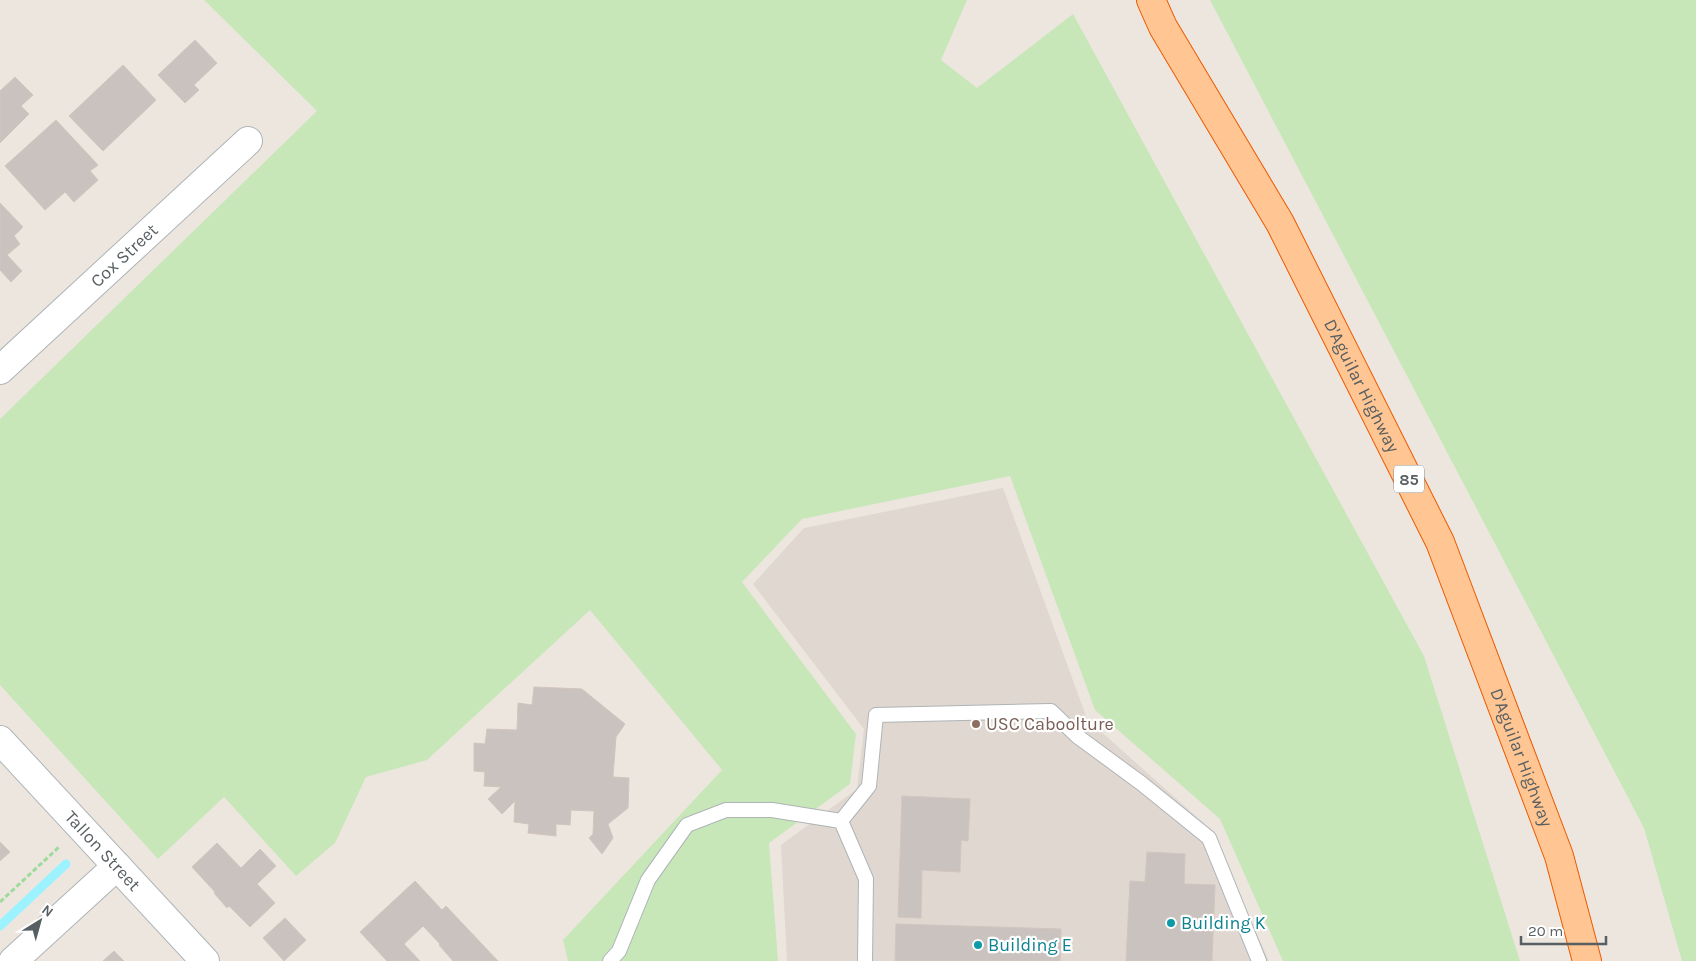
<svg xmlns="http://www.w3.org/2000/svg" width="1696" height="961" font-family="Karla,sans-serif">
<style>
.education{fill:#dfd7d0}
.green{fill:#c7e7b9}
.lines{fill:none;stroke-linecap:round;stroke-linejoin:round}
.stream{stroke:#9df2ff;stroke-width:9}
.building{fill:#cac2be;stroke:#d2c5bd}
.service-casing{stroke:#aeb4b7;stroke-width:16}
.minor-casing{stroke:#aeb4b7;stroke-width:30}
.tertiary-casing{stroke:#aeb4b7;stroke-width:30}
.trunk-casing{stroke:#ec5a00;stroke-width:30}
.path{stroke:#9eda9b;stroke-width:3;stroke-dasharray:5 2.5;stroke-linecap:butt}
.service{stroke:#fff;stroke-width:14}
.minor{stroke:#fff;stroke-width:28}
.tertiary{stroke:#fff;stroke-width:28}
.trunk{stroke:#ffc693;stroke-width:28}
.education-dot{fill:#8d6e63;stroke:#fff;stroke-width:2}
.culture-dot{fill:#0f9aa8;stroke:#fff;stroke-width:2}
.labels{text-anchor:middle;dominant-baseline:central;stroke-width:4.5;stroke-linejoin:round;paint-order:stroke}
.shield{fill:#fff;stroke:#8a8f91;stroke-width:1}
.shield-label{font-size:16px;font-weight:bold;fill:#585f62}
.street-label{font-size:18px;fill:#585f62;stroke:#fff}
.education-label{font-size:18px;fill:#785e54;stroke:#fff;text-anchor:start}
.culture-label{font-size:18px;fill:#0d838f;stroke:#fff;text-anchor:start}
</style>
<rect width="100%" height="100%" fill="#ede6df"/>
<path class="education" d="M1003,488L1087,719L1209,828L1269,961H787L781,845L857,789L864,729L753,584L804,528Z"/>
<g class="green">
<path d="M204,0H967L941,60L977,88L1073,14L1424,656L1520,961H1283L1220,819L1095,710L1010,476L802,519L742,582L856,734L850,784L769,843L778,961H568L563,940L722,770L590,610L427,760L366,777L335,843L296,876L224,797L158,859L0,685V419L317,111Z"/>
<path d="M1210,0H1696V961H1682L1644,828Z"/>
</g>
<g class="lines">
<path class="stream" d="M0,926L66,864"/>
</g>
<g class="building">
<path d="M195,40L217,63L194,85L199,90L185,103L158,75Z"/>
<path d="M123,65L156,100L103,151L69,116Z"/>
<path d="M15,77L33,95L21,106L29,114L0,143V91Z"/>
<path d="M56,120L98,165L90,171L98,180L74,202L65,192L45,210L5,166Z"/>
<path d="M0,203L23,227L14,236L20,244L7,255L22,271L11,282L0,270Z"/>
<path d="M534,687L582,689L625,724L616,737L613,777L629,778L628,808L608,824L613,838L602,854L589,838L593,834L594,811L571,810L570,825L556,824V836L528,833L529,824L514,822L515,801L502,814L488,799L501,787L484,786L485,772L474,771V743L485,744L487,729L517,730L518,703L532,705Z"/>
<path d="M902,796L970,799L968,841L961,840L960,872L922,870L921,918L898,917Z"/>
<path d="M0,842L10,852L0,861Z"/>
<path d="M217,843L241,868L260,849L276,866L257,884L275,903L250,927L229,906L227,908L214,893L215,892L192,867Z"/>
<path d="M1147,852L1185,854L1184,884L1215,885L1212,961H1126L1130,881L1145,882Z"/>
<path d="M415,881L442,910L446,906L498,961H453L439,945L440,944L423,926L404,944L420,961H387L360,932Z"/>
<path d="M285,918L306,940L284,961L263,938Z"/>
<path d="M896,924L1061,929L1060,961H895Z"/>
<path d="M114,951L124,961H103Z"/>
</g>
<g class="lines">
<g class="service-casing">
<g id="service">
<path d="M841,821L869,786L876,715L1051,711L1077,736L1141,783L1209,838L1259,961"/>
<path d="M610,961L619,951L648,880L687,825L726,810H772L841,821L866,879L865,961"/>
</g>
</g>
<g class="minor-casing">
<g id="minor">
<path id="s1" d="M0,370L248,141"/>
<path d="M13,961L117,866"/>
</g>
</g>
<g class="tertiary-casing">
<g id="tertiary">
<path id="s2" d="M0,740L205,961"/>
</g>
</g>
<g class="trunk-casing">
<g id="trunk">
<path id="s3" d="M1151,0L1163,27L1280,223L1440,542L1559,856L1587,961"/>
</g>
</g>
<path class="path" d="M0,902L59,847"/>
<use href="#service" class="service"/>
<use href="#minor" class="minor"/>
<use href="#tertiary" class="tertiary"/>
<use href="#trunk" class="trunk"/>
</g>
<circle class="education-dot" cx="976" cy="724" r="5"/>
<g class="culture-dot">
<circle cx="1171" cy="923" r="5"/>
<circle cx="978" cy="945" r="5"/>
</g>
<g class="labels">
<rect class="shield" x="1394" y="465.5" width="30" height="27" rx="4"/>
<g class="shield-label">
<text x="1409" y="479">85</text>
</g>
<g class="street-label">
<text stroke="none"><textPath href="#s1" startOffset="169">Cox Street</textPath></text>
<text stroke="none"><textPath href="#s3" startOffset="440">D'Aguilar Highway</textPath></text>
<text stroke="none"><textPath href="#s3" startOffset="845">D'Aguilar Highway</textPath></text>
<text stroke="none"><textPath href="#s2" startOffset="151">Tallon Street</textPath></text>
</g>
<g class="education-label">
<text x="986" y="724">USC Caboolture</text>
</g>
<g class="culture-label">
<text x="1181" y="923">Building K</text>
<text x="988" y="945">Building E</text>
</g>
</g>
<g transform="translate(40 921) rotate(37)" stroke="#ffffff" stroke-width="4" paint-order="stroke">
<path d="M0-4L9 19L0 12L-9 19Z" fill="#585f62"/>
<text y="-8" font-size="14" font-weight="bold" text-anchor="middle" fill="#585f62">N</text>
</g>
<path d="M1521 936v8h85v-8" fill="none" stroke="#585f62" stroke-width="2.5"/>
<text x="1528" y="936" font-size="15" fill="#585f62" stroke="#ffffff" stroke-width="4" paint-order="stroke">20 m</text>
</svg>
